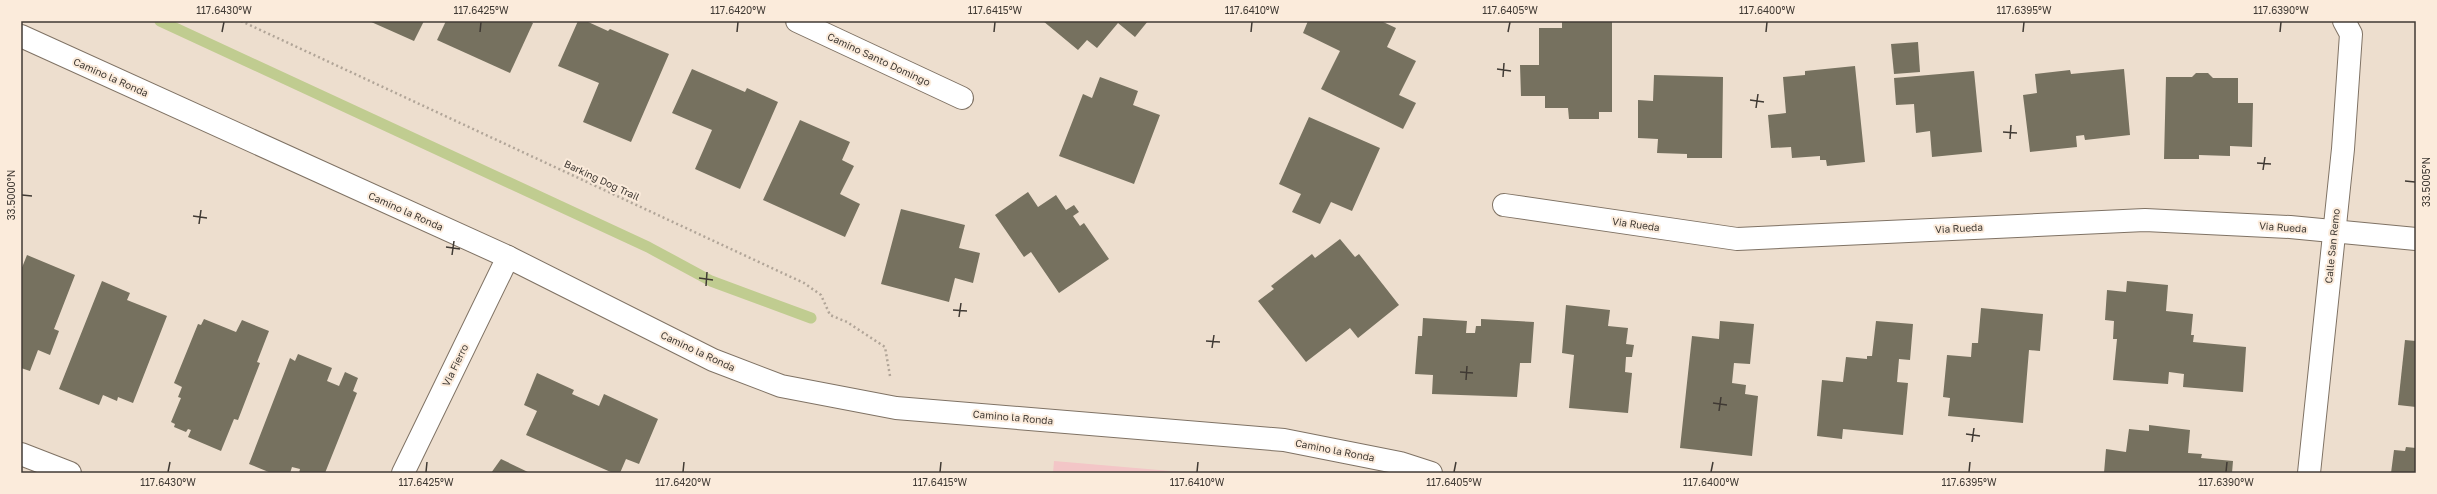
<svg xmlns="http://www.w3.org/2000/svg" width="2437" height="494" font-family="'Golos Text',sans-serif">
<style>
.green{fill:#f3c6c7}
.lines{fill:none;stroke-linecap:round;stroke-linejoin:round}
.stream{stroke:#c0cc90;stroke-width:11}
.building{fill:#76715f}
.street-casing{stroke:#7f7264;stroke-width:24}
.path{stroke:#b1a598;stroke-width:2.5;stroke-dasharray:2 3;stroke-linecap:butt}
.street{stroke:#fff;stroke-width:22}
.ticks{fill:none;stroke:#403a34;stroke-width:1.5}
.labels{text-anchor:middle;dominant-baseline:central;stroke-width:4;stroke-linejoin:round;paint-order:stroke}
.street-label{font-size:10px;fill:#403a34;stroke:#fbebdb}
.neatline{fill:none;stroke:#403a34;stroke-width:1.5}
.ticks-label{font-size:10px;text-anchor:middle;fill:#403a34}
</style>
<rect width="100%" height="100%" fill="#eddece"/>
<path class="green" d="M1054,461L1194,473H1053Z"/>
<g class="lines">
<path class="stream" d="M160,21L648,247L711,281L811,318"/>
</g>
<g class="building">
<path d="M369,21H424L414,41Z"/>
<path d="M446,21H529L533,23L510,73L437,40Z"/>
<path d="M578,21H586L608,31L610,29L669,54L631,142L583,122L599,83L558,66Z"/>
<path d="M1043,21H1148L1135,37L1118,23L1097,48L1087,40L1078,50Z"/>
<path d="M1308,21H1381L1396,28L1387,47L1416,61L1399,95L1416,103L1403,129L1321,89L1340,51L1303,33Z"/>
<path d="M1562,21H1612V112H1599V119H1569L1568,108H1545V96H1521L1520,65H1539V28H1562Z"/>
<path d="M1918,42L1920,72L1894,74L1891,44Z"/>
<path d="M1855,66L1865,162L1827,166L1826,160H1820V156L1792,158L1791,147L1771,148L1768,115L1786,113L1783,77L1805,75V71Z"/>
<path d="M692,69L745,92L747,88L778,102L740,189L695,169L712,130L672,113Z"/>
<path d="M2124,69L2130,135L2085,140L2084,135L2076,136L2077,147L2030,152L2023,95L2037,93L2035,74L2070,70L2071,74Z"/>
<path d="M1974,71L1982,152L1932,157L1930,131L1916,133L1914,104L1896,105L1894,78Z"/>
<path d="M2196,73H2208L2213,78H2238V103H2253L2252,147L2230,146V156L2199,155V159H2164L2166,77H2192Z"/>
<path d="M1654,75L1723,77L1722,158H1687V154L1657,153L1658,139L1638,138V100L1653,101Z"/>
<path d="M1100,77L1138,91L1133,105L1160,115L1134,184L1059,156L1083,94L1092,98Z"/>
<path d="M1309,117L1380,148L1352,211L1331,202L1320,224L1292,212L1301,194L1279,184Z"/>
<path d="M800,120L850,142L842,160L854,166L840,194L860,204L845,237L763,200Z"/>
<path d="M1028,192L1038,207L1056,195L1066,210L1074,205L1079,212L1073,216L1080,226L1084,223L1109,259L1059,293L1031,252L1024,257L995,215Z"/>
<path d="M901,209L965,225L959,248L980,253L973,283L955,278L949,302L881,284Z"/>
<path d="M1340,239L1355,257L1359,254L1399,305L1358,338L1350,328L1306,362L1258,301L1274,289L1271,286L1312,254L1315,258Z"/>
<path d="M27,255L75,275L54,329L59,331L50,355L38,350L30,371L21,368V270Z"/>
<path d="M102,281L130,293L127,300L167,316L133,403L118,397L117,401L103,395L99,405L59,389Z"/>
<path d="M2127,281L2168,285L2166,311L2193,314L2191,335H2194L2193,342L2246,347L2243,392L2183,387L2184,374L2169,372L2168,384L2113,380L2117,339H2113L2114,321L2105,320L2107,290L2126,292Z"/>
<path d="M1566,305L1610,310L1608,326L1628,328L1626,344L1634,345L1632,357H1626L1625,372L1632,373L1628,413L1569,408L1574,355L1562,353Z"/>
<path d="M1981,308L2043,314L2040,351L2029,350L2023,423L1948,416L1950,398L1943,397L1947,355L1971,357L1972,343H1978Z"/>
<path d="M1423,318L1467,321L1466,333H1475L1476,326H1481V319L1534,322L1531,363H1520L1517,397L1432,394L1433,375L1415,374L1418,336H1422Z"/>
<path d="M204,319L236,332L242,320L269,331L257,362L260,363L238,420L234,419L221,451L188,437L191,430L188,429L186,432L174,427L175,424L171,422L181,398L178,397L182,387L174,383L198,324L201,325Z"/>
<path d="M1720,321L1754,324L1750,364L1734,363L1732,383L1746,385L1745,394L1758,396L1752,456L1680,448L1692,336L1719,339Z"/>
<path d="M1876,321L1913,324L1910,360L1899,359L1897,382L1908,383L1903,435L1843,429L1842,439L1817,436L1822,380L1843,382L1846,357L1867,359V356H1872Z"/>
<path d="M2405,340L2416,341V407L2398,405Z"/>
<path d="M298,354L332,368L327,381L339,386L345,372L358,378L353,391L357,393L325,473H299L300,469L292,467L290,473H271L249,464L290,358L295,361Z"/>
<path d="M537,373L574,390L572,394L599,406L604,394L658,419L639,464L626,459L620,473H613L526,435L537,411L524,405Z"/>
<path d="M2149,425L2190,430L2188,453L2202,454L2201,458L2233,461L2232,473H2104L2106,449L2126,452L2129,429L2149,431Z"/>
<path d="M2406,447L2416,448V473H2391L2394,450L2405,451Z"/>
<path d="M501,459L530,473H491Z"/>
</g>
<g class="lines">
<g class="street-casing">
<g id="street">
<path d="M797,21L962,98"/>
<path d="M21,36L508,257L713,360L781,386L896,408L1284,440L1400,463L1431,473"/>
<path d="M1504,205L1737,239L2145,220L2290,227L2416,239"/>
<path d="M21,454L70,473"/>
<path d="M403,473L508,257"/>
<path d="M2309,473L2343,149L2351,34L2344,21"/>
</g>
</g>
<path class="path" d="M241,21L804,283L821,295L830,315L847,322L885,347L890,376"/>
<use href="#street" class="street"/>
</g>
<path class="ticks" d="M222,32L224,22M480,32L481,22M737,32L738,22M994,32L995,22M1251,32L1252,22M1508,32L1510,22M1766,32L1767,22M2023,32L2024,22M2280,32L2281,22M1497,69L1511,71M1503,77L1504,63M1750,100L1764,102M1756,108L1758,94M2003,132L2017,133M2010,139L2011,125M2257,163L2271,164M2263,170L2265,157M2405,181L2415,182M22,195L32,196M193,216L207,218M199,224L201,210M446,247L460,249M452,255L454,241M699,278L713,280M706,286L707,272M953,310L967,311M959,317L961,303M1206,341L1220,342M1212,348L1214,335M1460,372L1473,373M1466,380L1467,366M1713,403L1727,405M1719,411L1721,397M1966,434L1980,436M1972,442L1974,428M168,472L170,462M426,472L427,462M683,472L684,462M940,472L941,462M1197,472L1198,462M1454,472L1456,462M1711,472L1713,462M1969,472L1970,462M2226,472L2227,462"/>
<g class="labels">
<g class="street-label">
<text transform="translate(879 59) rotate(25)">Camino Santo Domingo</text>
<text transform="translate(111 77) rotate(24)">Camino la Ronda</text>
<text transform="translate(602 180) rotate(25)">Barking Dog Trail</text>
<text transform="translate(406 211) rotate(24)">Camino la Ronda</text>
<text transform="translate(1636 224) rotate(8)">Via Rueda</text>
<text transform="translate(2283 227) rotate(4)">Via Rueda</text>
<text transform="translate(1959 228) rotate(-3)">Via Rueda</text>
<text transform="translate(2332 246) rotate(-84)">Calle San Remo</text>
<text transform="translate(698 351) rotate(25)">Camino la Ronda</text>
<text transform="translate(455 365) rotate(-64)">Via Fierro</text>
<text transform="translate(1013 417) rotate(5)">Camino la Ronda</text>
<text transform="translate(1335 450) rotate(11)">Camino la Ronda</text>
</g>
</g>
<rect width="2437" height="494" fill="none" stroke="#fbebdb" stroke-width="44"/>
<rect x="22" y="22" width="2393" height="450" class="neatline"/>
<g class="ticks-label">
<text x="224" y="14">117.6430°W</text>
<text x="481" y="14">117.6425°W</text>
<text x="738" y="14">117.6420°W</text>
<text x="995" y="14">117.6415°W</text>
<text x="1252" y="14">117.6410°W</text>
<text x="1510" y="14">117.6405°W</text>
<text x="1767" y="14">117.6400°W</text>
<text x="2024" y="14">117.6395°W</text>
<text x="2281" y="14">117.6390°W</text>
<text transform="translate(2426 182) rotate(-90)" y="4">33.5005°N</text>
<text transform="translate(11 195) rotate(-90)" y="4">33.5000°N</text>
<text x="168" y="486">117.6430°W</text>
<text x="426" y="486">117.6425°W</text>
<text x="683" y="486">117.6420°W</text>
<text x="940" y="486">117.6415°W</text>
<text x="1197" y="486">117.6410°W</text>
<text x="1454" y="486">117.6405°W</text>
<text x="1711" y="486">117.6400°W</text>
<text x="1969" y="486">117.6395°W</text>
<text x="2226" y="486">117.6390°W</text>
</g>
</svg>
